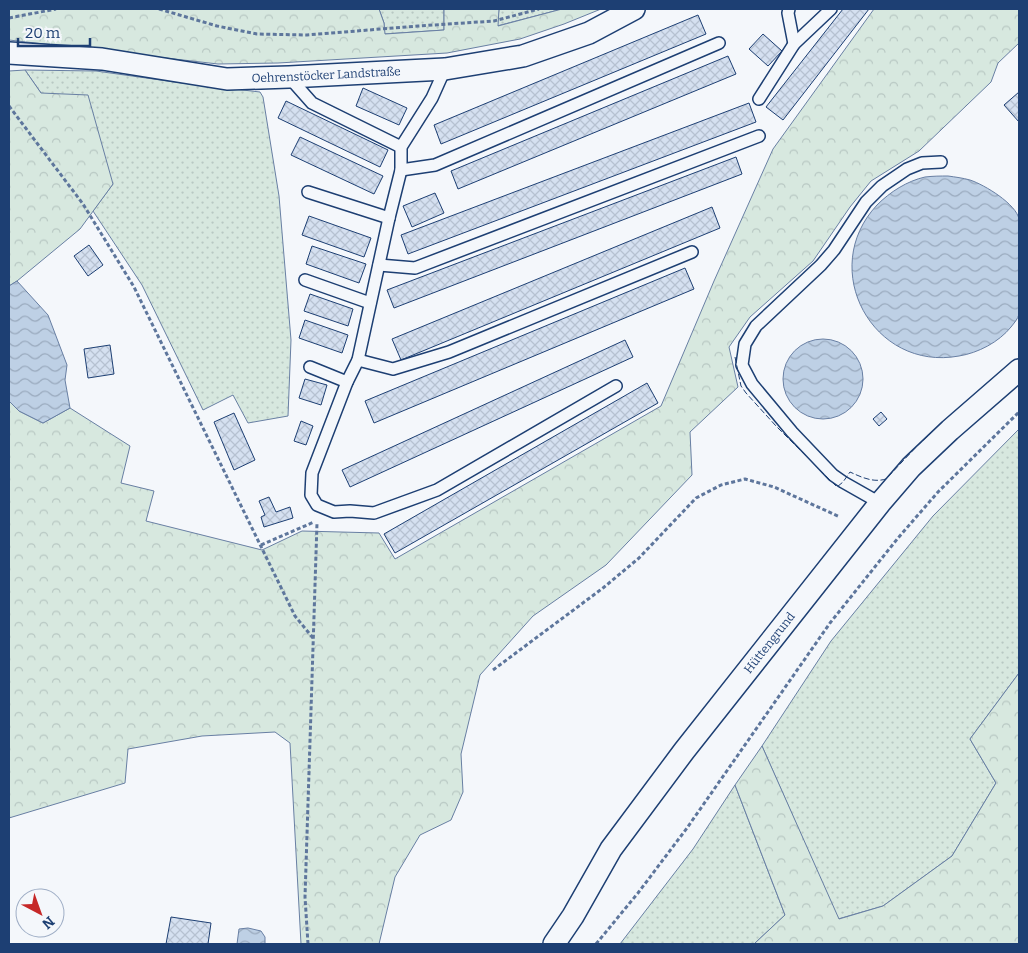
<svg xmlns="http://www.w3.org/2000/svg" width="1028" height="953" font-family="Bitter,serif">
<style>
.grass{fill:url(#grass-dots);stroke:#687fa3}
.forest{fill:url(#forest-crowns);stroke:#687fa3}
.water{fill:url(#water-waves);stroke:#687fa3}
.building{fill:url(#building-cross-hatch);stroke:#1d3f73}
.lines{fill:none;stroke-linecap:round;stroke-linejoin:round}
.lane-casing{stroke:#1d3f73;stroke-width:14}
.street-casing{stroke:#1d3f73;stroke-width:24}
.path{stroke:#5e769c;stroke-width:3;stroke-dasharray:4 2.5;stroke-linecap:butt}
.lane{stroke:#f4f7fb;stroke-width:11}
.street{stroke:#f4f7fb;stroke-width:21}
.fence{stroke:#1d3f73;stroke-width:1;stroke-dasharray:6 2.5;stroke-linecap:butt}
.labels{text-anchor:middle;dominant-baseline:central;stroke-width:4;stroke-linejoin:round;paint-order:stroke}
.street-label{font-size:12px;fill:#1d3f73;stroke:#f4f7fb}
</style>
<defs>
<pattern id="grass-dots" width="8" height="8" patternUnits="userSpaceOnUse" patternTransform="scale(1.25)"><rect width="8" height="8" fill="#d7e8df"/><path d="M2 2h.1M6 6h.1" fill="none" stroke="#b8c8c3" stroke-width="1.8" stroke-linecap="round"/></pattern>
<pattern id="forest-crowns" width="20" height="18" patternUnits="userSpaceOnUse" patternTransform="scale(1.25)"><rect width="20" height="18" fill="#d7e8df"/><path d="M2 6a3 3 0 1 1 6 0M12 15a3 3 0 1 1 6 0" fill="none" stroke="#b8c8c3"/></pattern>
<pattern id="water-waves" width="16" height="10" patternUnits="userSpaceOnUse" patternTransform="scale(1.25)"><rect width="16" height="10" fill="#bed0e5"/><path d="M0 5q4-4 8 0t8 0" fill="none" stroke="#9aaabe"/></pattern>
<pattern id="building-cross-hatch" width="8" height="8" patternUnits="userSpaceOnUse" patternTransform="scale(1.25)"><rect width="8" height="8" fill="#d5e0f0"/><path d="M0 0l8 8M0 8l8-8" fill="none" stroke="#b6c1d1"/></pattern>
</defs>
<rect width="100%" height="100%" fill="#f4f7fb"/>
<g class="grass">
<path d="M379,9H444V30L384,34V23Z"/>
<path d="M499,9H562L497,26Z"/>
<path d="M25,70L96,71L182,83L260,92L263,97L279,196L291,340L288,416L248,423L233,395L203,410L142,285L93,211L113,184L41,93Z"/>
<path d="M1019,429V673L970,739L996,783L952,856L883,906L838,919L762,746L831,641L933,516Z"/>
<path d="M735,785L785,915L754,944H620L693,849Z"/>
</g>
<g class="forest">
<path d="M9,9H379L384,23L385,34L444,30V9H499L498,26L562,9H601L564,24L520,39L447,53L278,63L218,64L9,40Z"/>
<path d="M874,9H1019V43L998,63L991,82L919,151L871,181L850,207L813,261L750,317L729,347L738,387L690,432L692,475L606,565L533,616L480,675L461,754L463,792L451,820L420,835L395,877L379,944H301L290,743L275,732L202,736L128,749L125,783L9,818V401L19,411L43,423L70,408L130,446L121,483L154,491L146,521L262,550L302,531L379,533L395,559L661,406L714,281L773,149Z"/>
<path d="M25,70L41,93L88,95L113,184L80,229L17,281L9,286V71Z"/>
<path d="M1019,673V944H754L785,915L735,785L762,746L839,919L883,906L952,856L996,783L970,739Z"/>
</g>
<g class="water">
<path d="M948,176C955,177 963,178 970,180C985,185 1016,204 1019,219C1020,224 1019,230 1019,235C1019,249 1019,262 1019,276C1019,287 1021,305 1019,314C1018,319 1014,323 1011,327C999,342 978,353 959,356C873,372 817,269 877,205C890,192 907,181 925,177C933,176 941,176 948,176Z"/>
<path d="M17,281L48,315L67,365L65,380L70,408L43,423L19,411L9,401V286Z"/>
<circle cx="823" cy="379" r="40"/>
<path d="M248,928L261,931L265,937V944H237L239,929Z"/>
</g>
<g class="building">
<path d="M843,9H869L783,120L766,107Z"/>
<path d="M698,15L706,34L441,144L434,125Z"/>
<path d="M763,34L782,51L768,66L749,49Z"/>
<path d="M728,56L736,74L458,189L451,171Z"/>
<path d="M363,88L407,108L399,125L356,106Z"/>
<path d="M1019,92V122L1004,105Z"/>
<path d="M286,101L388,150L380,167L278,118Z"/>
<path d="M749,103L756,122L408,254L401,235Z"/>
<path d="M300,137L383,176L374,194L291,155Z"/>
<path d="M736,157L742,174L394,308L387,290Z"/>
<path d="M435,193L444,213L412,227L403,206Z"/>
<path d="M712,207L720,228L401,360L392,339Z"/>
<path d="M309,216L371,238L364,257L302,235Z"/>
<path d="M89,245L103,265L88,276L74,256Z"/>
<path d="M312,246L366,264L359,283L306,264Z"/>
<path d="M685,268L694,289L374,423L365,401Z"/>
<path d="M310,294L353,309L348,326L304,311Z"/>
<path d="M305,320L348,335L342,353L299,338Z"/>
<path d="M625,340L633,357L350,487L342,470Z"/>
<path d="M110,345L114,374L88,378L84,349Z"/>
<path d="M305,379L327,385L321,405L299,398Z"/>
<path d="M647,383L658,403L395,553L384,534Z"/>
<path d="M881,412L887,419L879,426L873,419Z"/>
<path d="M234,413L255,460L234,470L214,422Z"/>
<path d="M301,421L313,426L306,445L294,441Z"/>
<path d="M269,497L276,512L290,507L293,518L264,527L261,517L265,515L259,501Z"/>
<path d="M171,917L211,923L208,944H166Z"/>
</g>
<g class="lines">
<g class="lane-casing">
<g id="lane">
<path d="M789,9L788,13L794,44"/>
<path d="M445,69L432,98L401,147V170L389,218L358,360L347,382L312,473L311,495L317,505L334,512L350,511L374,513L437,490L616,386"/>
<path d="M289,77L312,103L401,147"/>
<path d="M759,99L794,44L831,9"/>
<path d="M401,170L435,165L719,43"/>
<path d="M308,192L389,218"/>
<path d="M379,265L415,268L759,136"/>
<path d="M305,280L370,303"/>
<path d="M358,360L393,369L449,352L692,252"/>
<path d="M310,367L347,382"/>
<path d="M880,503L843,482L833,475L792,432L752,384L742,365L745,344L756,326L821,265L834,250L866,202L882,186L907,169L922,163L941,162"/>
</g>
</g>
<g class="street-casing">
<g id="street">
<path id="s1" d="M9,53L102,59L227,79L289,77L445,69L523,56L589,33L634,9"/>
<path id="s2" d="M554,944L573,916L611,849L684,751L880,503L911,467L950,430L1019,370"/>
</g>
</g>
<g class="path">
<path d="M159,9L217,26L257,34L307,35L418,26L494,21L539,9"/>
<path d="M9,18L56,9"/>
<path d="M9,106L83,204L134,287L295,616L313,638"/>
<path d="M261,545L314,522"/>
<path d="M493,670L603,588L639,558L696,498L721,485L745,479L774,487L840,517"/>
<path d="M308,944L305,897L317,523"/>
<path d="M596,944L638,893L687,828L830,623L898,538L938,492L1019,412"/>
</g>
<use href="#lane" class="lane"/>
<use href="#street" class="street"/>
<path class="fence" d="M735,357L741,386L746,393L776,426L837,487L843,482L850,472C861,477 873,483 886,479L918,445L931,433"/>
</g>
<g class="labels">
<g class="street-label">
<text stroke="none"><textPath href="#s1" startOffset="319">Oehrenstöcker Landstraße</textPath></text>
<text stroke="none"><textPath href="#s2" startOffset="371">Hüttengrund</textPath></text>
</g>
</g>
<rect width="1028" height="953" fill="none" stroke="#1d3f73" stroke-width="20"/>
<g transform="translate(40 913) rotate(139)"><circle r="24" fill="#f4f7fb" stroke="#9eadc5"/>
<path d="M0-4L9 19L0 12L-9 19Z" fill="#c62828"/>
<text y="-8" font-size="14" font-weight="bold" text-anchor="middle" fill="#1d3f73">N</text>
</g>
<path d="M18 38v8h72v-8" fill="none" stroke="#1d3f73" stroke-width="2.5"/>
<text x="25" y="38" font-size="15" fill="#1d3f73" stroke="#f4f7fb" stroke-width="4" paint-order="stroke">20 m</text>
</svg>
